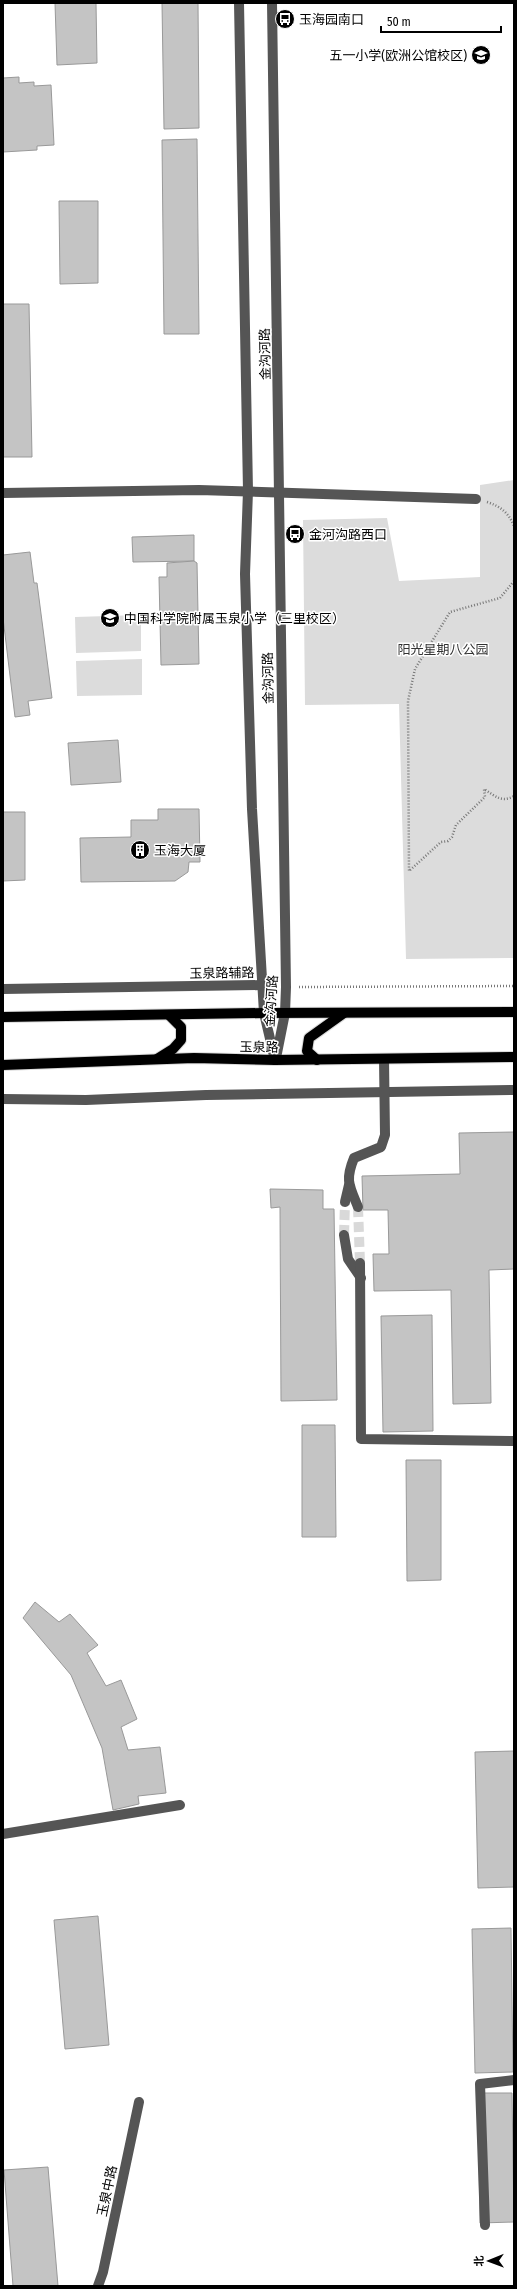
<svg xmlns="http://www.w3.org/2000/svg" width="517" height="2289" font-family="'Fira Sans Condensed','Noto Sans SC',sans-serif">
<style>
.green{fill:#dcdcdc}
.building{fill:#c4c4c4;stroke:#999}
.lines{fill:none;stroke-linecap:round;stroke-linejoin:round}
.minor-tunnel{stroke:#d9d9d9;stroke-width:10;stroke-dasharray:10 5;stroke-linecap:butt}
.major-casing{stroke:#dbdbdb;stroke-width:12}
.path{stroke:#777;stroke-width:2.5;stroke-dasharray:1 2;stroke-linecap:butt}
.minor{stroke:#555;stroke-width:10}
.major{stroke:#000;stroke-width:10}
.labels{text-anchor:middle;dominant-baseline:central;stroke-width:3;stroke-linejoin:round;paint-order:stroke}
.poi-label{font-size:13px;fill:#000;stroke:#fff;text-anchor:start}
.street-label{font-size:13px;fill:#000;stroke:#fff}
.park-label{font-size:13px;fill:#333;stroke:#fff}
</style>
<rect width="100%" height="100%" fill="#fff"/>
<g class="green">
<path d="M514,480V958L406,959L399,704L305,705L303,520L387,518L399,581L480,577V485Z"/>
<path d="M141,615V651L76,653L75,617Z"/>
<path d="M142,659V695L77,696L76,661Z"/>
</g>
<g class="building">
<path d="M55,3H96L97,63L57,65Z"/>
<path d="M162,3H198L199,128L164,129Z"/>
<path d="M19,77V83L34,82V86L51,85L54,145L37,146V150L3,152V78Z"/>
<path d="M197,139L199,334H164L162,140Z"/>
<path d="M59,201H98V283L60,284Z"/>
<path d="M3,304H29L32,457H3Z"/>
<path d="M194,535V561L133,562L132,537Z"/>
<path d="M30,552L34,583H37L52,698L28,701L30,715L15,717L3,618V555Z"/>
<path d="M194,561L197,563L199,664L161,665L159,577H167V563Z"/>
<path d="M118,740L121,782L71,785L68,743Z"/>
<path d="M158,809H199L200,862H189L188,872L175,881L81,882L80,838L131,837V820H158Z"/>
<path d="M3,812H25V880L3,881Z"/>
<path d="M514,1132V1269L489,1270L491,1403L453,1404L451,1290L374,1291L373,1254H389L388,1210H363L362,1176L460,1174L459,1133Z"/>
<path d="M270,1189L323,1190V1209H334L337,1400L281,1401L280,1207L271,1208Z"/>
<path d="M432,1315L433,1431L383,1432L381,1316Z"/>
<path d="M302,1425H335L336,1537H302Z"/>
<path d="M406,1460H441V1580L407,1581Z"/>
<path d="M35,1602L59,1622L70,1614L98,1645L87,1653L106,1686L121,1680L137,1719L121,1727L128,1750L160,1747L166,1793L138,1796L139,1804L113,1810L102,1748L71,1675L23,1618Z"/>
<path d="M514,1751V1887L478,1888L475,1752Z"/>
<path d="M98,1916L109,2045L65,2049L54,1920Z"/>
<path d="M511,1928L513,2072L475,2073L472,1929Z"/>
<path d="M478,2093H512L514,2222L480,2223Z"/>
<path d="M48,2167L58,2286H13L4,2170Z"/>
</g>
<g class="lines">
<g class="minor-tunnel">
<path d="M358,1207L360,1263"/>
<path d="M344,1235L345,1202"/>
</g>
<g class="major-casing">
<g id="major">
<path d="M3,1017L264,1013L514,1012"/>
<path d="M157,1059L173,1049L181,1040V1027L169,1015"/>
<path d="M317,1060L307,1051L309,1038L344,1013"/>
<path d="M3,1065L194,1058L275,1060L514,1057"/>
</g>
</g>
<g class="path">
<path d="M487,502C500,506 509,513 514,526"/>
<path d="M514,581L500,598L450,612L415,669L408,701L409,871L441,842L448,841L452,837L456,825L485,797L484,789C495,796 502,803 514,796"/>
<path d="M299,987L514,986"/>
</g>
<g class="minor">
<path d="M239,3L248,491L245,574L252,809L264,1013L275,1060"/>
<path d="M272,3L286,987L285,1013L276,1058"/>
<path d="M3,493L199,490L476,499"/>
<path d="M3,989L263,985"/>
<path d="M3,1099L86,1100L206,1095L514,1090"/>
<path d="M345,1202L349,1185"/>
<path d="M358,1207C349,1185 345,1180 354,1158L381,1147L385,1135L384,1059"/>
<path d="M344,1235L348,1259L361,1278"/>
<path d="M360,1263L361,1439L514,1441"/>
<path d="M3,1834L180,1805"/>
<path d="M485,2225L480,2084L514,2080"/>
<path d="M98,2286L103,2272L139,2102"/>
</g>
<use href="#major" class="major"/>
</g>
<defs>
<g id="bus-disc" transform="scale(1)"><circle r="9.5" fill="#000" stroke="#fff"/><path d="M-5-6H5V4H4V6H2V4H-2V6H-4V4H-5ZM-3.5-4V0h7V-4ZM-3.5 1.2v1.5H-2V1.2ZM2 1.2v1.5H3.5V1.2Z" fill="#fff"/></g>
<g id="school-disc" transform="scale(1)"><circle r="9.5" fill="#000" stroke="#fff"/><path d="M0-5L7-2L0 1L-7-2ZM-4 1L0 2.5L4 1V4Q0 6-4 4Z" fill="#fff"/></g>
<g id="building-disc" transform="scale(1)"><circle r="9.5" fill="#000" stroke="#fff"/><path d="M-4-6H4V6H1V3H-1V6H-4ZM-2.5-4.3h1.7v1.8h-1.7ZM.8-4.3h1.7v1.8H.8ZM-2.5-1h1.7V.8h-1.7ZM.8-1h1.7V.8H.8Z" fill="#fff"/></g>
</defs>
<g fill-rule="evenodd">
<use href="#bus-disc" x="285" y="19"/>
<use href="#school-disc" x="481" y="55"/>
<use href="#bus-disc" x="295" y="534"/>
<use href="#school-disc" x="110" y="618"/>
<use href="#building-disc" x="140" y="850"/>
</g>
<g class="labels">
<g class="poi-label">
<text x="299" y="19">玉海园南口</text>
<text x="467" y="55" text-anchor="end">五一小学(欧洲公馆校区)</text>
<text x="309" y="534">金河沟路西口</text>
<text x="124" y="618">中国科学院附属玉泉小学（三里校区）</text>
<text x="154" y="850">玉海大厦</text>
</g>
<g class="street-label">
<text transform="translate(265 354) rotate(-91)">金沟河路</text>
<text transform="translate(268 678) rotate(-91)">金沟河路</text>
<text transform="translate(222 973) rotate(-1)">玉泉路辅路</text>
<text transform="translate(271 1001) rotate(-86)">金沟河路</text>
<text transform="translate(259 1047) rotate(1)">玉泉路</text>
<text transform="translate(107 2191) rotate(-78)">玉泉中路</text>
</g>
<g class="park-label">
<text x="443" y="649">阳光星期八公园</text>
</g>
</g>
<rect width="517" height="2289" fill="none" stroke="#000000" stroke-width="8"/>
<g transform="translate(489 2261) rotate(269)" stroke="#ffffff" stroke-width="3" paint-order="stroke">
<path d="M0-3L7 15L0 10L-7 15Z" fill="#000000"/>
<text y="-6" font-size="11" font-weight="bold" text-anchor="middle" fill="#000000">北</text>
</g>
<path d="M381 26v6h120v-6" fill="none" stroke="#000000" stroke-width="2"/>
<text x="387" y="26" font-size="12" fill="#000000" stroke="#ffffff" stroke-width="3" paint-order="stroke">50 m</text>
</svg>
